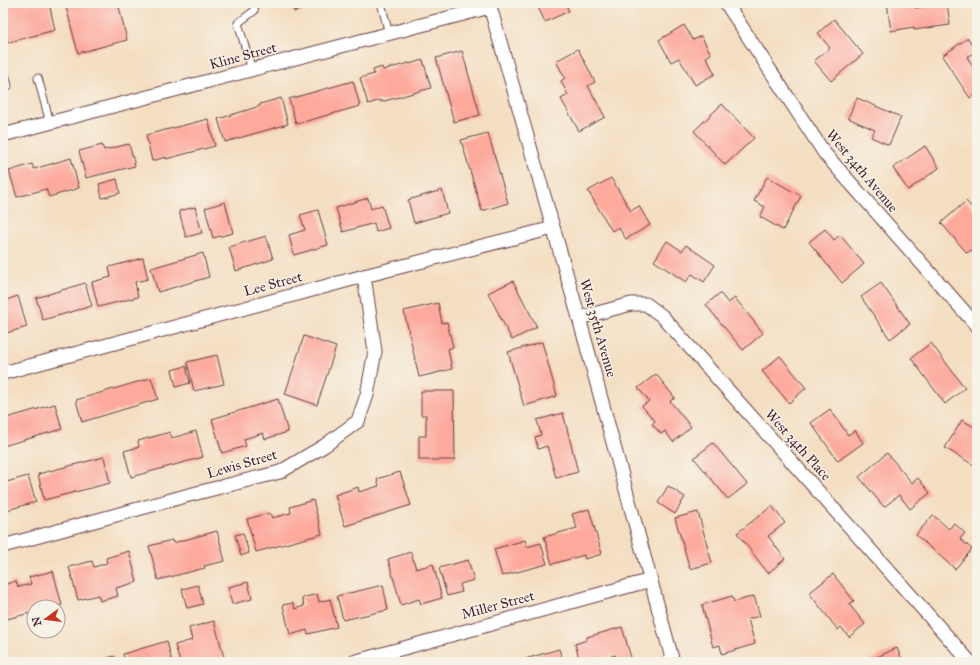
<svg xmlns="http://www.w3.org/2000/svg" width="980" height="665" font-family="'IM FELL Great Primer',serif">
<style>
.building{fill:#fda99c}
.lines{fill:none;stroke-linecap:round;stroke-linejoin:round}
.service-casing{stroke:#643c42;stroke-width:9}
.minor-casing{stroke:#643c42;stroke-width:15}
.service{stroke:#fff;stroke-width:7}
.minor{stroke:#fff;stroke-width:13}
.labels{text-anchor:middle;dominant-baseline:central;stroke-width:3;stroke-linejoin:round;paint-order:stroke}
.street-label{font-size:14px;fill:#4a1f2b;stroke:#f7f3e8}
</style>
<rect width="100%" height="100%" fill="#f7f3e8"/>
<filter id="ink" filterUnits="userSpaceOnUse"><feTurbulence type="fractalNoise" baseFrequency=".025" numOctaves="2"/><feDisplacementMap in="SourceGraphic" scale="8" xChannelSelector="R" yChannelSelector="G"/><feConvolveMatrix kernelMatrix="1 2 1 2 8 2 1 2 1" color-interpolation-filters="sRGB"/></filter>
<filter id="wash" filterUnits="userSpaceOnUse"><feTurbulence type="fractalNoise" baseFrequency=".012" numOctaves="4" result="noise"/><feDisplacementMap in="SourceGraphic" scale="16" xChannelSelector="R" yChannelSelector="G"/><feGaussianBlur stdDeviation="0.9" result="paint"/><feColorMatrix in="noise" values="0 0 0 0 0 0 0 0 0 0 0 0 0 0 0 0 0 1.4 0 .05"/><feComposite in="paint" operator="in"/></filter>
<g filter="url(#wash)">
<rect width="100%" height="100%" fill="#f4dec1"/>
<g id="blocks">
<g class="building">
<path d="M3,3H49L55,30L3,44Z"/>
<path d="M65,3H118L127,40L78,53Z"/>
<path d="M291,3H325L294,12Z"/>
<path d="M536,3H565L569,11L545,22Z"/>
<path d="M887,3H914L915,8L947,3L950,25L914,30V27L891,31Z"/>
<path d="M834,19L863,54L831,81L814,61L830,48L818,33Z"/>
<path d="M684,25L693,40L701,36L711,54L706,57L715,74L695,85L679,58L671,62L659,40Z"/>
<path d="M968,38L976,51L967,57L976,71L977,70V93L970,98L942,56Z"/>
<path d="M578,49L595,82L588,86L605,117L579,131L561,99L568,95L561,81L565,78L556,61Z"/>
<path d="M462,51L480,115L454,122L436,58Z"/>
<path d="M423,60L431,88L381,102V100L368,104L360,78L374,74L373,70L382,67L383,70L409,63V64Z"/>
<path d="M353,81L360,106L296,124L289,99Z"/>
<path d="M281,98L288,124L225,142L218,119L260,106V104Z"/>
<path d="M857,98L901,117L889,145L871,137L875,130L848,118Z"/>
<path d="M722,104L754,138L725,165L694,131Z"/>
<path d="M208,119L215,146L166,159V157L152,161L146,135Z"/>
<path d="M488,133L508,203L482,211L461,140Z"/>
<path d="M129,144L135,166L86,178L79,151L102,145L104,150Z"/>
<path d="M925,146L939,168L908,190L893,168Z"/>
<path d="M71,158L79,188L49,197L46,189L17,197L9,171L32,164L34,169Z"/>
<path d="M767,177L801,196L783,230L760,217L765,207L754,201Z"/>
<path d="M611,178L631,211L639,206L650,225L626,239L618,227L612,231L588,191Z"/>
<path d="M117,179L120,193L102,198L99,184Z"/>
<path d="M442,190L448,213L414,223L408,200Z"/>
<path d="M368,198L371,209L382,205L389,228L376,232L374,223L343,232L336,208Z"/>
<path d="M966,201L977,213V220L976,221L977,223V257L971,250L967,253L941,223Z"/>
<path d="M225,202L233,233L213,238L205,208Z"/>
<path d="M195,207L202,233L186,237L179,211Z"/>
<path d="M318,210L328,245L294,255L289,235L305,230L300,215Z"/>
<path d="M825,229L834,240L840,235L864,264L842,283L809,242Z"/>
<path d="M266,236L273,259L236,271L229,247Z"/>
<path d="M667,241L682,251L686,245L715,265L704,282L692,274L686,282L654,261Z"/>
<path d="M203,253L209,277L158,292L151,268Z"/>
<path d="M143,258L148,279L135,282L138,297L98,307L92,282L111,277L109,267Z"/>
<path d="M513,281L537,327L512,340L488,293Z"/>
<path d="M85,283L92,306L43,320L36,298Z"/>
<path d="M881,283L910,324L890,339L861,297Z"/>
<path d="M720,293L728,303L735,298L763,333L743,350L706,305Z"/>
<path d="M18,296L27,327L3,334V301Z"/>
<path d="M438,303L442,323L447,322L453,347L448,349L452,369L419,377L404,311Z"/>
<path d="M304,336L336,347L317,405L285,394Z"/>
<path d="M542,342L557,396L524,406L508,352Z"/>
<path d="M931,343L965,388L945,404L911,358Z"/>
<path d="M217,355L224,384L194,391L187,362Z"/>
<path d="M780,356L806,388L789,403L762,371Z"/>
<path d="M186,366L190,383L176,387L172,370Z"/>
<path d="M656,374L675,398L670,401L691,427L673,442L665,431L661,434L652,424L655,421L642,406L649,401L638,388Z"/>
<path d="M151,378L158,399L82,422L76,400Z"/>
<path d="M421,391H454L455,460H419V436H426V415H421Z"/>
<path d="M278,399L288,432L265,439L263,433L244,439L246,446L222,453L212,419Z"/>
<path d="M55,404L62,429L3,446V419Z"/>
<path d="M830,409L848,435L855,430L863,443L838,461L811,423Z"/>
<path d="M563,413L578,472L556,478L547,446L538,449L535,437L541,435L537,420Z"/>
<path d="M962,420L976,428L977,426V467L945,448Z"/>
<path d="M196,431L203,457L131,477L124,451L139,447L138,441L170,432L172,438Z"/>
<path d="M713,443L747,484L728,499L694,458Z"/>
<path d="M887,453L912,483L918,478L930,493L910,509L899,495L884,507L859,477Z"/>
<path d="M104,457L110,483L44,500L38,474Z"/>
<path d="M400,472L411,505L345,526L335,495L358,487L359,492L379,486L377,479Z"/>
<path d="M28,476L36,502L3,511V483Z"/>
<path d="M668,486L685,497L675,514L658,503Z"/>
<path d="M313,500L322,534L256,552L247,519L270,513L272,518L291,513L290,507Z"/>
<path d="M772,506L785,523L768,536L785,559L768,573L737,533Z"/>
<path d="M589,509L602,554L585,559L584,555L552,564L544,537L577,528L572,514Z"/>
<path d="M698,512L712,563L690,569L675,518Z"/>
<path d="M933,515L949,529L954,523L965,533L960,539L972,549L955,569L916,535Z"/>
<path d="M217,531L225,561L204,566L205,568L158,580L149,546L172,540L173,543Z"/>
<path d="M243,533L249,553L241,556L235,535Z"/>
<path d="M525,540L527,547L541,543L547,564L502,576L494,549Z"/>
<path d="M129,551L137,582L116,588L118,596L100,601L98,595L78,600L69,567L92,561L94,567L107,563L106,558Z"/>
<path d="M411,552L416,569L433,564L442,598L421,604L419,599L401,605L388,559Z"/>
<path d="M468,560L474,580L460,584L462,592L447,596L439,568Z"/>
<path d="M53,571L62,605L53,607H34V612L3,620V585L16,581L18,587L31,584L29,577Z"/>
<path d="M833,574L854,601L849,604L865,624L849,637L841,627L838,630L809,593Z"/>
<path d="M248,582L252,599L232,604L228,587Z"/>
<path d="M198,585L203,604L187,608L182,589Z"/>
<path d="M383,585L388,610L343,620L337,596Z"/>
<path d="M317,594L319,602L330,599L337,627L308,634L307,630L290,635L283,605L293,603L295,609L304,606L302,598Z"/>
<path d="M732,596L734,602L754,596L760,616L748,619L755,644L722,654L720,645L713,647L702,605Z"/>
<path d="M214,621L224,657L208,662H180L175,645L192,640L189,628Z"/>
<path d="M622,627L632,661L627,662H616L615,655L595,661L596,662H580L575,644L587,640V637Z"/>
<path d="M167,641L172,662H125L123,654Z"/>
<path d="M897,648L903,662H866Z"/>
<path d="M559,649L563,662H523L522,660Z"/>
<path d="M114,656L116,662H94Z"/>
</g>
</g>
</g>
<g filter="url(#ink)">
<use href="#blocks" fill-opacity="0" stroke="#643c42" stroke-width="1"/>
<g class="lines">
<g class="service-casing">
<g id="service">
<path d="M381,3L389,34"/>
<path d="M3,67L8,86"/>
<path d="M252,70L238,23L254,11L255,3"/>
<path d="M38,78L50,123"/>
</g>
</g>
<g class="minor-casing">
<g id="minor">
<path d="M489,3L579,318L673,662"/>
<path d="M726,3L825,154L977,326"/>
<path d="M3,135L490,7"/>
<path d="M579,318L631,304H646L662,316L970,662"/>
<path d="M3,373L364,276L553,228"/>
<path d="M3,546L189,495L280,472L324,446L358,421L367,395L375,351L364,276"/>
<path d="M353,662L651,580"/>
</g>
</g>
<use href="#service" class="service"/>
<use href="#minor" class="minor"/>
</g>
</g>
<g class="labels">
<g class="street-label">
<text transform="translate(243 56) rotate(-15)">Kline Street</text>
<text transform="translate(862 171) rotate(50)">West 34th Avenue</text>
<text transform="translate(273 284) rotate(-15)">Lee Street</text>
<text transform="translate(598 328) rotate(74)">West 35th Avenue</text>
<text transform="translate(798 445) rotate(48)">West 34th Place</text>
<text transform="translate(242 464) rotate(-16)">Lewis Street</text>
<text transform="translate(498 605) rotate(-15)">Miller Street</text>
</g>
</g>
<rect width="980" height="665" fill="none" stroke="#f7f3e8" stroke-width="16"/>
<g transform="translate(46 619) rotate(255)"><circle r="19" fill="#f7f3e8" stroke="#b29e9c"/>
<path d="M0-3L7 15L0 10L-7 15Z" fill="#c8321e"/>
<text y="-6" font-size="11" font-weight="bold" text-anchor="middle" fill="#4a1f2b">N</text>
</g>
</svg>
